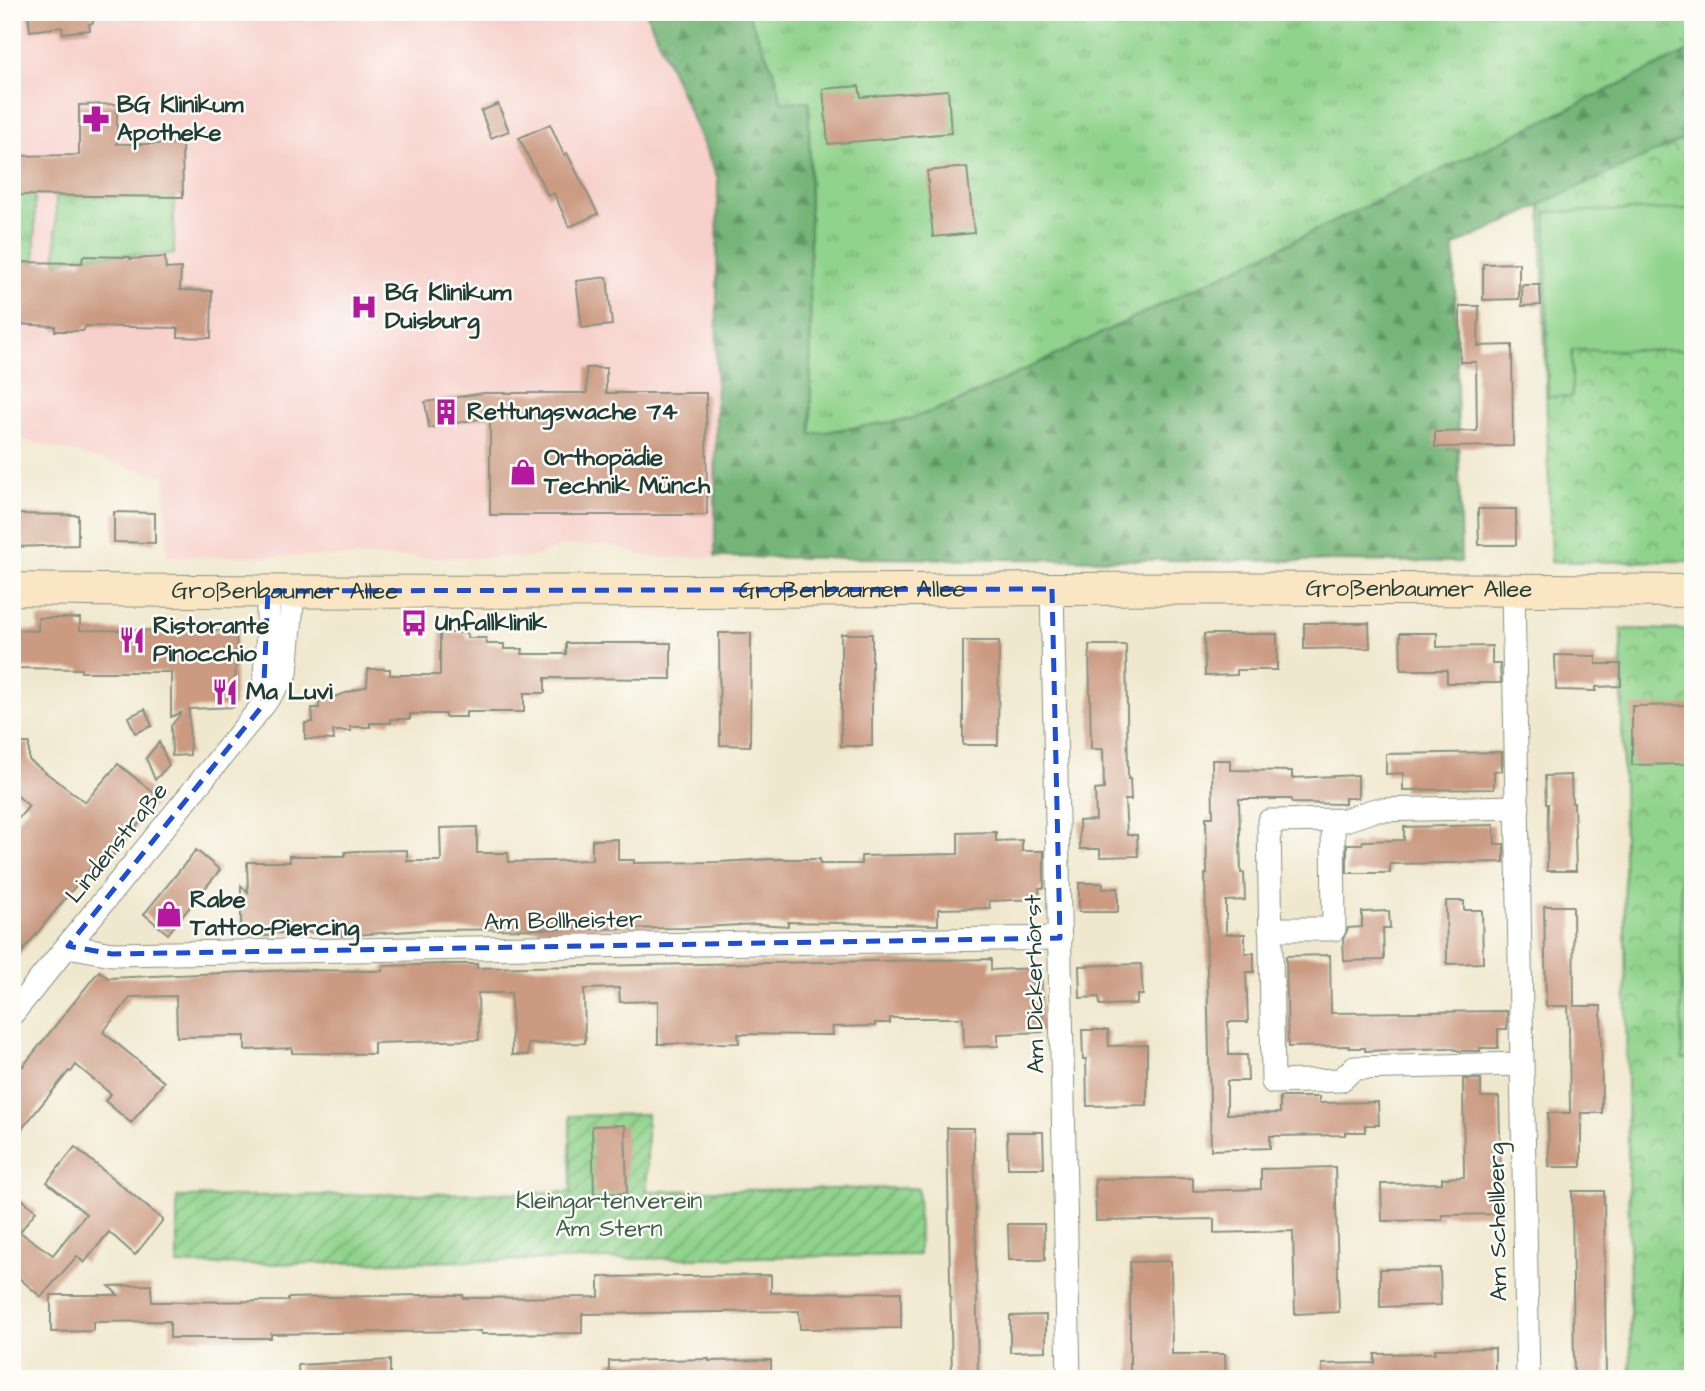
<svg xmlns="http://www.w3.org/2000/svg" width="1705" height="1391" font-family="'Architects Daughter',sans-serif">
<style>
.built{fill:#f7d0cb}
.grass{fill:url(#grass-tufts);stroke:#588860;stroke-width:2}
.forest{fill:url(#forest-firs);stroke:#4a7956;stroke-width:2}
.park{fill:url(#park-crowns);stroke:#588860;stroke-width:2}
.garden{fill:url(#garden-furrows);stroke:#588860;stroke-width:2}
.pitch{fill:#90d38c;stroke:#588860;stroke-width:2}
.building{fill:#cb9a81}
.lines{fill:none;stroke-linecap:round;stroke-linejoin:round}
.street-casing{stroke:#889281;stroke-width:25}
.secondary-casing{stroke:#889281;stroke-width:34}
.street{stroke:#fff;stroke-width:23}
.secondary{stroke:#fbe6c4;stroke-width:32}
.marked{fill:none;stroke:#1d4ed8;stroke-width:5;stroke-dasharray:14 9;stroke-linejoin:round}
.labels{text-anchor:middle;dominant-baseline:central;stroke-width:5;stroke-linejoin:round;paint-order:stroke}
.poi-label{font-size:24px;font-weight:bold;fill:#1f3d34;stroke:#fdfcf7;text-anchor:start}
.street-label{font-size:24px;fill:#1f3d34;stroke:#fdfcf7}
.park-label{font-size:24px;fill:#3b624a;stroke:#fdfcf7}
</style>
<defs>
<pattern id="grass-tufts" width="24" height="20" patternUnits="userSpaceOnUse" patternTransform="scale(1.75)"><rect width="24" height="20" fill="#90d38c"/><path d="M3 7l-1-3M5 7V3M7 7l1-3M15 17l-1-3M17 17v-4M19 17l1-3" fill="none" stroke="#75ac73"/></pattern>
<pattern id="forest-firs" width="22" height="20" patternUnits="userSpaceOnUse" patternTransform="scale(1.75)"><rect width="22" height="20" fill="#74b578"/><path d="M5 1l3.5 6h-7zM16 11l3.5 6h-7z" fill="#5f9463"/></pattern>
<pattern id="park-crowns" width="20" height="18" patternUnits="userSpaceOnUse" patternTransform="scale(1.75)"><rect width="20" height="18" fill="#90d38c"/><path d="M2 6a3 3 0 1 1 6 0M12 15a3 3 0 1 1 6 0" fill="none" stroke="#75ac73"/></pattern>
<pattern id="garden-furrows" width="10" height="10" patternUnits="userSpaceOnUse" patternTransform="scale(1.75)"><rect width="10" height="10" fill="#90d38c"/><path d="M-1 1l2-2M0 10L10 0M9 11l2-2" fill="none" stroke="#75ac73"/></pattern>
</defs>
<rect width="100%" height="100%" fill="#fdfcf7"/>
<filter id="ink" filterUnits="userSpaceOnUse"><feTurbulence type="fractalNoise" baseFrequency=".0143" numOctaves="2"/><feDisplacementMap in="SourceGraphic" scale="14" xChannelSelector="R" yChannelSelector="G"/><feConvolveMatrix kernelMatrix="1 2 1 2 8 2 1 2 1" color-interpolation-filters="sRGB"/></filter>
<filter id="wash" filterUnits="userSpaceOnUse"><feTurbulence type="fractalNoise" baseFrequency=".00686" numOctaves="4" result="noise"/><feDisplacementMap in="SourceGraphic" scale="28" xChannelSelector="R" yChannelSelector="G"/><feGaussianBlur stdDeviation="1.57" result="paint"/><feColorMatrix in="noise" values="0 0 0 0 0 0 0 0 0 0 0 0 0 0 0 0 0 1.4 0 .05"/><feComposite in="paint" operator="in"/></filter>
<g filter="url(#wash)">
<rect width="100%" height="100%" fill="#f0e8ce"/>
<path class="built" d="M12,12H646L718,178L715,557L650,558L614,546L565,545L531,558L167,556L165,476L12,437Z"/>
<g class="grass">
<path d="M747,12H1693V50L960,401L910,419L811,435L809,101L782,103L776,77Z"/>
<rect x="12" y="195" width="23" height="67"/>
<path d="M56,196L174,197V254L83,256L56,262Z"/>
</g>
<path class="forest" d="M646,12H747L776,77L782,102L809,101L811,434L910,419L960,401L1693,49V135L1454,246L1461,562L715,557L718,178Z"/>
<g class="park">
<path d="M1693,135V561L1551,562L1541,204Z"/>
<path d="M1621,629L1693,630V1379H1631Z"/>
</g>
<path class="garden" d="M647,1114V1191L918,1188L919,1255L177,1265V1197L571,1192L570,1116Z"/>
<g class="pitch">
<path d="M1693,209V350H1572V397H1548L1546,212Z"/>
<path d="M1680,845H1693V1059H1682Z"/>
<path d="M1681,1116H1693V1328H1683Z"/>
</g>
<g id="blocks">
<g class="building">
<path d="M28,12H93V23L89,24L90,30L63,33L62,27L30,31Z"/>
<path d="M859,86L861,97L948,90L951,133L828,144L823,89Z"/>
<path d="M117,104V144H182L183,197L12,195V156L79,155V105Z"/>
<path d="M498,104L509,131L491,138L481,111Z"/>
<path d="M550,124L564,155L567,153L598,214L569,227L554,193L548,196L519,138Z"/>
<path d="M967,167L974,233L933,237L927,171Z"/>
<path d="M83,256L130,257V259L165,257L166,269L181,268L180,290L212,291L211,338L178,337V328L86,326L83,331H55V326L13,324L12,262L82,263Z"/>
<path d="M1519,263V299L1483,300V264Z"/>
<path d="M607,277L612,325L582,328L576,281Z"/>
<path d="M1522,285H1540L1541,305L1522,306Z"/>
<path d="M1460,306H1479L1478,346L1512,345L1513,446L1435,447V432L1477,431L1476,362H1460Z"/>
<path d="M586,368H606V393H706L707,515H490V417L429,428L425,402L484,393H587Z"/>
<path d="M1478,509H1516V545H1479Z"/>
<path d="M114,512L155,513V543L114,542Z"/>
<path d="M12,514L78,515V545L12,547Z"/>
<path d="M38,618H80V630L237,631L234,707L189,709L190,755L172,756L171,726L182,712L171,717V672H81V669L12,668V630L38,631Z"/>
<path d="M1304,623H1369L1370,648L1304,649Z"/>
<path d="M440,633H467V638H486L487,644H504V649H523L522,654H566V643H671V679L545,678V693H524V712H466V717H445V714H410V719H391V723H370V727H350L351,731H333L334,740L305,739V723L313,722L312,708H319V702L367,686L368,669H390V675H440Z"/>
<path d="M719,633H751L750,746L720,745Z"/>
<path d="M1400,633H1437V647L1492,646V664H1500L1501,683H1447V670H1401Z"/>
<rect x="841" y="634" width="31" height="112"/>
<path d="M1204,634H1277V670H1237V675L1205,676Z"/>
<path d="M963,641H999L998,745H963Z"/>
<path d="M1089,645H1126L1128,779H1130L1131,800H1125L1127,835H1137L1138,856L1100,857V849H1080L1079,821L1096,820L1095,790L1104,789L1103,749H1091Z"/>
<path d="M1555,655L1596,656V664H1621V686L1596,687V691L1556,690Z"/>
<path d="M1693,705V764L1632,765V706Z"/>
<path d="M145,709L152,726L135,733L128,717Z"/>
<path d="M159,742L169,765L155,780L146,758Z"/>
<path d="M12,743H29V760L85,802L118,764L160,798L99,873L91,867L12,964V826L29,806L12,791Z"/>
<path d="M1502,752V771H1494V789L1403,790V773L1386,774V754Z"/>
<path d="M1212,760H1230V770L1292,771V778L1358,775V798H1345V804L1292,803L1291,799H1239L1241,873H1244L1245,900L1226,901V934H1245V953H1254V972H1246L1248,1022H1228L1229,1055H1247L1248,1081H1227V1114L1280,1113V1097H1319V1103L1378,1102L1379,1125H1365V1132H1345V1135L1270,1136V1148L1211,1150L1205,874H1207L1206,817H1213Z"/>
<path d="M1571,775L1572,803H1574L1576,871H1547L1548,804H1546L1545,776Z"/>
<path d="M1494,825L1495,844H1504V862L1390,864V873H1347V844H1362L1363,841L1404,840V827Z"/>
<path d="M477,827V853H508L509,862L592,860V840L618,839V860H634V863L719,862L773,859H820V864H861V856L958,854V833L996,832V841L1022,840V851H1044V888H1039L1040,899L989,901L990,908L938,909V925L788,922V926L758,924L685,928L423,930L342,936V932L272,933V936H241V886L248,892L247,862H290L289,856H345V852L356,851L407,850V861H441L440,828Z"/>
<path d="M196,850L220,870L168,934L144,914Z"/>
<path d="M1079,883H1103V889L1118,888V912H1079Z"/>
<path d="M1446,901H1464V910H1482L1483,963L1447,964Z"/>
<path d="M1544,906H1573L1574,1006H1601L1602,1113H1581V1167H1549L1548,1113H1570L1569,1029L1568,1006H1546Z"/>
<path d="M1389,911L1390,928H1383L1384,960L1344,961L1343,939L1348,928L1362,927V912Z"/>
<path d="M1330,955L1331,1013L1507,1011V1029H1498V1048H1480V1051H1460L1449,1048L1365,1051V1048H1349V1046L1288,1047L1286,956Z"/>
<path d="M991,959V970L1041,968L1043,1032L998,1034V1046L964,1047L963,1018H890V1023H875V1026L832,1027L833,1035L738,1034L739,1043L658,1044V1001L620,1002L619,988L584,989L585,1043L528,1044V1055H512L511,993H478L479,1040L374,1043V1054L292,1053V1048L245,1050V1036L177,1037L176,996L131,997L103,1032L164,1082L131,1123L105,1101L111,1094L76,1065L71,1072L69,1071L12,1141V1076L21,1065L23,1066L99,971L108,978L294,970L383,971V966L447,964H477V968Z"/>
<path d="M1141,964L1143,995H1137V1004L1100,1005L1099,997L1080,998L1079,966Z"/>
<path d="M1082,1030H1108L1109,1046L1147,1045V1105L1087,1106L1086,1059H1083Z"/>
<path d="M1463,1079H1481V1097H1499L1502,1214L1442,1215V1220L1382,1221L1381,1184L1442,1183V1178L1464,1177Z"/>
<path d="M625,1125L627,1193L594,1194L592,1126Z"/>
<path d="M947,1128H974L978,1379H952Z"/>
<path d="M1007,1132H1043L1044,1168H1008Z"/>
<path d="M75,1147L163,1220L135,1255L109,1232L84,1263L77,1256L41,1297L12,1272V1212L22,1199L36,1211L20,1232L53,1255L86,1214L47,1182Z"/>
<path d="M1335,1167L1339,1312L1295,1314L1293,1231L1214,1233V1219L1096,1221L1095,1179L1193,1178V1191L1261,1189V1169Z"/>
<path d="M1572,1191H1604L1606,1379H1575L1574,1375Z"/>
<path d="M1008,1224H1044L1045,1260H1009Z"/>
<path d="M1171,1261L1172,1354H1225L1226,1379H1130V1262Z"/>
<path d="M1440,1268L1441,1305L1380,1307V1269Z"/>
<path d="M771,1275V1293L901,1292V1328L800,1329L799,1311L582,1314V1333L481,1334V1331L390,1332L271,1334V1338H170V1321L93,1322V1331L51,1332V1295H118L109,1286L151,1285L152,1302L288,1301V1298L421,1295H463V1298L599,1297V1277Z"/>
<path d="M1046,1315V1351L1010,1352V1316Z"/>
<path d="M1495,1348V1379H1322V1364L1375,1363V1354L1435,1353V1349Z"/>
<path d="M709,1359V1361L771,1360V1379H609V1361Z"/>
<path d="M390,1360V1379H299L298,1365Z"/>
</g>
</g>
</g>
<g filter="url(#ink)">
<use href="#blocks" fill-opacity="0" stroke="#889281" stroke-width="2"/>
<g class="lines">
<g class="street-casing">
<g id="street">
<path d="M1052,589L1069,1379"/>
<path d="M1513,591L1528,1379"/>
<path d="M263,705L268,632V591"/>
<path d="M1518,807L1375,810L1345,820L1269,821L1273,1082L1341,1080L1354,1068L1522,1064"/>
<path d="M1270,929H1334L1333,821"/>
<path d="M68,946L112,954L1060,938"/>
<path d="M12,1014L263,705L286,673L293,592"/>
</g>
</g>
<g class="secondary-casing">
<g id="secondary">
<path id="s1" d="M12,589C358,594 705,591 1051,589C1265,587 1479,590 1693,591"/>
</g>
</g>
<use href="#street" class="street"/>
<use href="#secondary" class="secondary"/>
</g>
</g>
<path class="marked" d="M1052,589L1060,938L112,954L68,946L263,705L268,591Z"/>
<defs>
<g id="pharmacy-bare" transform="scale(2.1)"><path d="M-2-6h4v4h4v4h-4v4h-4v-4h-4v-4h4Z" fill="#b5179e" stroke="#fdfcf7" stroke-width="2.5" paint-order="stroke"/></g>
<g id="hospital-bare" transform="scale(2.1)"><path d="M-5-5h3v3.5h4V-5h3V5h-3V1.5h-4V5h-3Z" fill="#b5179e" stroke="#fdfcf7" stroke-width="2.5" paint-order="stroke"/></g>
<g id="building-bare" transform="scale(2.1)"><path d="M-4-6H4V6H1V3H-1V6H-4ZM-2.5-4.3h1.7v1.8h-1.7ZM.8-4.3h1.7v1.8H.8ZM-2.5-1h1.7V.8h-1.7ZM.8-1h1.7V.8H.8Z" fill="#b5179e" stroke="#fdfcf7" stroke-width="2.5" paint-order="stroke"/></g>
<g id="shop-bare" transform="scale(2.1)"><path d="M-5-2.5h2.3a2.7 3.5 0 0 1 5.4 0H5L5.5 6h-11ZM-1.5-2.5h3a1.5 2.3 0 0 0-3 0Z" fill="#b5179e" stroke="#fdfcf7" stroke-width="2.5" paint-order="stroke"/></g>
<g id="bus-bare" transform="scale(2.1)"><path d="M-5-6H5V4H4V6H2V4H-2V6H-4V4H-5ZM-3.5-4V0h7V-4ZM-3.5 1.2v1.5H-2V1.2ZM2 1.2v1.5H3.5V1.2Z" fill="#b5179e" stroke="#fdfcf7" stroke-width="2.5" paint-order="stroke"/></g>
<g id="restaurant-bare" transform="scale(2.1)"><path d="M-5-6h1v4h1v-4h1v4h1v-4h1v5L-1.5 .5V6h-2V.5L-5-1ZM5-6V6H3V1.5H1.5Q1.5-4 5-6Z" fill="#b5179e" stroke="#fdfcf7" stroke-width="2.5" paint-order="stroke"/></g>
</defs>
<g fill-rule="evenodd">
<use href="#pharmacy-bare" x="96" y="119"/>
<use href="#hospital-bare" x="364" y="307"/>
<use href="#building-bare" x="446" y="412"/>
<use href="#shop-bare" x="523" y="472"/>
<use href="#bus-bare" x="414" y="623"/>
<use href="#restaurant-bare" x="132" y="640"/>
<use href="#restaurant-bare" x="225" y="692"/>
<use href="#shop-bare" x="169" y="914"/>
</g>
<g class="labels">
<g class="poi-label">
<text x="117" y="105">BG Klinikum<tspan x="117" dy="28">Apotheke</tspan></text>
<text x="385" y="293">BG Klinikum<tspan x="385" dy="28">Duisburg</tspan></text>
<text x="467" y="412">Rettungswache 74</text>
<text x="544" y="458">Orthopädie<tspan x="544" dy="28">Technik Münch</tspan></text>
<text x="435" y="623">Unfallklinik</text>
<text x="153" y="626">Ristorante<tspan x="153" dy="28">Pinocchio</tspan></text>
<text x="246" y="692">Ma Luvi</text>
<text x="190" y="900">Rabe<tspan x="190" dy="28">Tattoo-Piercing</tspan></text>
</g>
<g class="street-label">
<text stroke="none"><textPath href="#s1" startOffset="1407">Großenbaumer Allee</textPath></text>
<text stroke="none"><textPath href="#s1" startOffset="840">Großenbaumer Allee</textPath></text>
<text stroke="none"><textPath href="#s1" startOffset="273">Großenbaumer Allee</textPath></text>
<text transform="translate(117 843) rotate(-51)">Lindenstraße</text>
<text transform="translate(563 921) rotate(-1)">Am Bollheister</text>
<text transform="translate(1035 984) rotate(-91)">Am Dickerhorst</text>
<text transform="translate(1498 1222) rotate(-91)">Am Schellberg</text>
</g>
<g class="park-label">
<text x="609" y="1201">Kleingartenverein<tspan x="609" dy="28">Am Stern</tspan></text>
</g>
</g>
<rect width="1705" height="1391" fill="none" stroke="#fdfcf7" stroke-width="42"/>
</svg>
